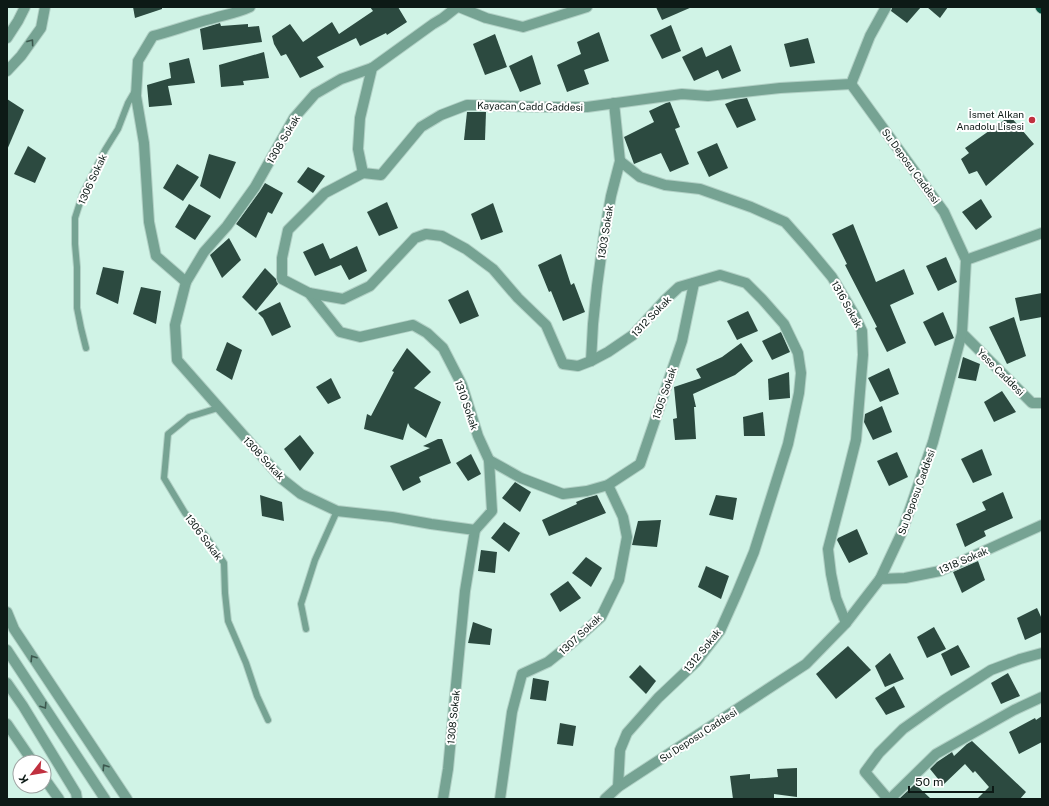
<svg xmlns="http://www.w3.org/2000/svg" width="1049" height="806" font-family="'Public Sans',sans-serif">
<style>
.building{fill:#2c4a40}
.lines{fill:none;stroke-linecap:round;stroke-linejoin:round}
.service-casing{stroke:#b1d0c5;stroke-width:8}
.minor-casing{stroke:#b1d0c5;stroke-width:12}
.tertiary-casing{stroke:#b1d0c5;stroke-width:12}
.trunk-casing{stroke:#b1d0c5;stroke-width:13}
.service{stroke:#76a393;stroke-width:6}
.minor{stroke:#76a393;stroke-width:10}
.tertiary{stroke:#76a393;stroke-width:10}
.trunk{stroke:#095643;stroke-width:11}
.oneway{stroke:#3c584e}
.poi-dot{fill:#c0303f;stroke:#fff;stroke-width:1.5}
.labels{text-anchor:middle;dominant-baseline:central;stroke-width:4;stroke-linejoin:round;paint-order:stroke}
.street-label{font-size:10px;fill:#0d1a16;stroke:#fff}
.poi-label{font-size:10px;fill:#0d1a16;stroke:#fff;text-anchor:end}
</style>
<rect width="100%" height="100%" fill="#d0f3e6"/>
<g class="building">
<path d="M133,7H162V9L135,18Z"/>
<path d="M370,7H398L407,22L387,35L386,33L360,46L356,38L317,57L324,67L300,78L286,54L281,56L274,44L272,36L290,24L303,42L332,22L339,34L373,11Z"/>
<path d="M656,7H692L662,20Z"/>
<path d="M892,7H921L907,23L891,11Z"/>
<path d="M927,7H948L940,18Z"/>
<path d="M220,23L221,26L248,24V27L259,26L262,42L203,50L200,29Z"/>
<path d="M671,25L681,51L662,59L650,35Z"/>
<path d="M599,32L609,61L584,70L589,84L567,92L557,65L581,54L577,42Z"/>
<path d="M495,34L507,67L485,75L473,44Z"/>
<path d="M808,38L815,63L790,67L784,44Z"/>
<path d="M731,45L741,71L722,79L718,70L694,81L682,57L702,47L706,57Z"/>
<path d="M264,52L269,78L243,81L244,85L221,87L219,65Z"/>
<path d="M532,55L541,84L520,92L509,66Z"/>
<path d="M189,58L195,83L168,86L172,105L149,107L147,85L171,78L169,63Z"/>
<path d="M747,98L756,120L737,128L725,104L735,100Z"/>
<path d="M7,99L24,110L7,150Z"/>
<path d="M670,102L680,127L675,129L689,164L670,172L661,153L634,164L624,137L654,122L649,111L666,103Z"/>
<path d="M467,112H486L485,140H464Z"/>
<path d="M1010,116L1034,144L986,186L977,171L969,174L961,159L969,153L965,148Z"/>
<path d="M717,143L728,168L709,177L697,152Z"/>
<path d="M28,146L46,158L35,183L14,174Z"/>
<path d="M209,154L236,162L220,199L200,186Z"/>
<path d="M177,164L199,177L183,201L163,188Z"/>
<path d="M308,167L325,176L313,193L297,182Z"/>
<path d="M265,183L283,193L272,214L268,212L256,238L236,224L260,191Z"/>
<path d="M981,199L992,217L976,230L962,212Z"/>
<path d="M387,202L398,228L379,236L367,212Z"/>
<path d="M493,203L503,232L481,240L471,214Z"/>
<path d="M189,204L211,216L195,240L175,227Z"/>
<path d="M853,224L876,282L904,269L914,294L890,305L906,343L887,352L875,328L877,327L845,265L847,264L832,234Z"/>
<path d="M229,238L241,260L222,278L210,255Z"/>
<path d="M323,243L330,259L357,246L367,271L349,280L341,265L315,276L303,252Z"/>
<path d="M561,254L571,285L574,283L585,312L563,321L551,291L549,292L538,265Z"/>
<path d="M946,257L957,282L938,291L926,266Z"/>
<path d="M103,267L124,271L118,304L96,294Z"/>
<path d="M265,268L276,279L278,284L256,311L242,297Z"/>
<path d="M141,287L161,291L156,324L133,314Z"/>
<path d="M468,290L479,316L460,324L448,300Z"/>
<path d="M1042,293V317L1020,321L1015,298Z"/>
<path d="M280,302L291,327L272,336L263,318L258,313Z"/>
<path d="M748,311L758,331L737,340L727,321Z"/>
<path d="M943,312L954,338L935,346L923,322Z"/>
<path d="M1014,317L1026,356L1007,364L989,327Z"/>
<path d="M781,332L790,352L772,360L762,341Z"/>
<path d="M227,342L242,350L232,380L216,370Z"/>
<path d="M741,343L753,361L735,375L693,394L696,407H694L696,439L675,440L673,419L677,418L674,387L701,378L696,369L722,357Z"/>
<path d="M407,348L431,372L414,388L441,402L426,438L410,427L408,423L403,440L364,429L367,414L371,416L394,372L392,371Z"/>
<path d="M963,357L980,364L976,381L958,378Z"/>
<path d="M889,368L899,394L880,402L868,378Z"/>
<path d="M789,372L790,398L769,400L768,379Z"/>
<path d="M331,378L341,398L328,404L316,387Z"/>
<path d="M1002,391L1016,412L994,422L984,402Z"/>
<path d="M882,406L892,432L873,440L864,422L865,414Z"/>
<path d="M763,412L765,436H744L743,417Z"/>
<path d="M300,435L314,453L300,471L284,449Z"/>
<path d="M438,439H442L451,463L419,477L421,482L403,491L390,466L430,448L423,446Z"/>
<path d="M982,449L992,475L973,483L961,459Z"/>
<path d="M897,452L908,477L889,486L877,461Z"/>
<path d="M471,454L481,474L468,481L456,463Z"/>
<path d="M515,482L531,492L520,512L502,498Z"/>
<path d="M1003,492L1013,518L984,531L986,536L965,547L956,524L986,510L982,502Z"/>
<path d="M260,495L282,502L284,521L262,516Z"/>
<path d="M597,495L606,513L549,536L542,520L577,504L576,502L586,498Z"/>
<path d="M716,495L737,498L733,520L709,515Z"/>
<path d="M661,520L657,547L632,545L638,521Z"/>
<path d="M504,522L520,533L509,552L491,538Z"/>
<path d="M857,529L868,554L849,563L837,540L838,538Z"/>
<path d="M481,550L497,552L495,573L478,571Z"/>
<path d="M586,557L602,568L591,587L572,573Z"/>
<path d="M978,561L985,580L962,593L953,572Z"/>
<path d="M706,566L729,576L721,599L698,587Z"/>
<path d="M568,581L581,598L560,612L550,594Z"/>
<path d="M1037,608L1042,619V632L1025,640L1017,618Z"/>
<path d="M473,622L492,629L490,645L468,643Z"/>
<path d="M934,627L946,649L927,658L917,637Z"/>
<path d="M958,645L970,667L951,676L941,654Z"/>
<path d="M848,646L871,670L836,699L816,674Z"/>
<path d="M890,653L904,679L885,687L875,666Z"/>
<path d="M640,665L656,681L646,694L629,677Z"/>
<path d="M1008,673L1020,696L1001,704L991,683Z"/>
<path d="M533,678L549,681L546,701L530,699Z"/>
<path d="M894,686L905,707L886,715L875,698Z"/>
<path d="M1042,716V742L1019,754L1009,732L1035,718L1036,720Z"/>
<path d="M560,723L576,726L573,746L557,744Z"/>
<path d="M972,741L1026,792L1020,799H977L989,787L975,771L973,773L965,764L943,785L930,769L937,762L952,752L954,756L967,744Z"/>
<path d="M797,768V797L774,794V799H733L730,776L750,774V779L778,777L777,769Z"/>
<path d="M915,784L931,799H899Z"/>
</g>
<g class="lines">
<g class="service-casing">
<g id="service">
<path d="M86,348L81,328L77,308V267L75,244V218L83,193L105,150L118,129L128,103L135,91"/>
<path d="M218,408L189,417L168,434L164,478L185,513L205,535L224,563L225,593L228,621L246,663L257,696L268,720"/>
<path d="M306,629L301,604L315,560L337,511"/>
</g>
</g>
<g class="minor-casing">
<g id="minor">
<path d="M459,7L486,18L523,27L587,7"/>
<path d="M620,161L640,177L665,185L700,189L751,207L785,222L808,248L832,277L854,314L862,331L863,355L856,440L845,484L828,549L831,574L836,598L846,623"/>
<path d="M363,173L325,193L288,230L282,258V279L309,293L340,332L360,337L413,325L427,333L443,348L462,385L478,436L489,460L492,511L475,530"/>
<path d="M966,260L1042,233"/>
<path d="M186,282L156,256L149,222L144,143L136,96L138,61L153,36C172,31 191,24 211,19C224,15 237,13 250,7"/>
<path d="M309,293L343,299L370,286L415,238L426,234L442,236L466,249L493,269L518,298L546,325L563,364L578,366L591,361L608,352L633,335L664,301L679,287L720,275L746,283L762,299L784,324L798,353L801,373L799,393L788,444L754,552L737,593L720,631L696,662L658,698L627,733L620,750L618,787"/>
<path d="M962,333L1032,403H1042"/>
<path d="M591,361L593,324L597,286L604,235L611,196L620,161L614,103"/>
<path d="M489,460L521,478L563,494L587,491L608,485L640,464L682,341L694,283"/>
<path d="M880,579L905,578L940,571L1042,525"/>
<path d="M7,683L23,706L76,793L77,799"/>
<path d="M7,724L33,762"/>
<path d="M44,778L59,799"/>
<path d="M500,799L512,712L522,674L548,662L573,642L601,617L619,580L627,537L623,517L608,485"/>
<path d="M888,799L865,772L879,753L903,729L944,700L991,670L1020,659L1042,653"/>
</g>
</g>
<g class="tertiary-casing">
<g id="tertiary">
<path d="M457,7L443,18L433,24L372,68L360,118L358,149L363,173L381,175L421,127L441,115L467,105L546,107H587L682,94L708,96L780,88L851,84L870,36L886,7"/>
<path d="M7,38L18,21L25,7"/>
<path d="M372,68L341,79L315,94L294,118L255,187L227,226L204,252L186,282L175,325L177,360L282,479L301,494L337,511L392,517L431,524L475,530L465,591L448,769L443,799"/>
<path d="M7,71L21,56L41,28L45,7"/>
<path d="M7,612L14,629L127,799"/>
<path d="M7,650L105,799"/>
<path d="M605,799L618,787L806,664L846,623L880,579L902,532L933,442L962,333L966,260L944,212L851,84"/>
<path d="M890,799L936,754L1014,710L1042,697"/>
</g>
</g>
<g class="trunk-casing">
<path id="trunk" d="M1041,7L1042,8"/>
</g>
<use href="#service" class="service"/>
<use href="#minor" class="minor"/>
<use href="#tertiary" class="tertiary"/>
<use href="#trunk" class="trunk"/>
</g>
<defs><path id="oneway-chevron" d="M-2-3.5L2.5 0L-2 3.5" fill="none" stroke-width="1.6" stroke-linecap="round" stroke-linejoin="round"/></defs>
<g class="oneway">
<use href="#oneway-chevron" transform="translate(31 42) rotate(-54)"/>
<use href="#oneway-chevron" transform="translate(33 658) rotate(-123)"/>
<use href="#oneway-chevron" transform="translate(44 706) rotate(57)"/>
<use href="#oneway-chevron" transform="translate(105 767) rotate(-124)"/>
</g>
<circle class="poi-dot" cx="1032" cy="120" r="4"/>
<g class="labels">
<g class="street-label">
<text transform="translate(530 106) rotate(1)">Kayacan Cadd Caddesi</text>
<text transform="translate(283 139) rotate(-59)">1308 Sokak</text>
<text transform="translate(911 166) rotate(54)">Su Deposu Caddesi</text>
<text transform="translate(92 179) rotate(-65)">1306 Sokak</text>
<text transform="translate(605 232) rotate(-81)">1303 Sokak</text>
<text transform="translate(847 304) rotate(61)">1316 Sokak</text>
<text transform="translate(651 316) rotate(-46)">1312 Sokak</text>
<text transform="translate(1001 372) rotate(45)">Yese Caddesi</text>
<text transform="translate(664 393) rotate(-71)">1305 Sokak</text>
<text transform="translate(467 405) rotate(71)">1310 Sokak</text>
<text transform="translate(264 458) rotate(47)">1308 Sokak</text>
<text transform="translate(916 492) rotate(-70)">Su Deposu Caddesi</text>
<text transform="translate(204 537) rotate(53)">1306 Sokak</text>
<text transform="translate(963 560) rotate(-23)">1318 Sokak</text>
<text transform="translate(580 634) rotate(-43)">1307 Sokak</text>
<text transform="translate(702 650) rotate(-51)">1312 Sokak</text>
<text transform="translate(453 717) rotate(-84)">1308 Sokak</text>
<text transform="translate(698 735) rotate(-33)">Su Deposu Caddesi</text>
</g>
<g class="poi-label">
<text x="1024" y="114">İsmet Alkan<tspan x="1024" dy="12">Anadolu Lisesi</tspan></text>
</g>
</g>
<rect width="1049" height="806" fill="none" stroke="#0d1a16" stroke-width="16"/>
<g transform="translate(32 774) rotate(239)"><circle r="19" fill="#ffffff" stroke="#9ea3a2"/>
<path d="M0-3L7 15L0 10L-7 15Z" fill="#c0303f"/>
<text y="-6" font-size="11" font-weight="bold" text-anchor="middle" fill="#0d1a16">K</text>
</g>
<path d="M909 786v6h84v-6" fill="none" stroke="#0d1a16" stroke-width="2"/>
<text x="915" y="786" font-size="12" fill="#0d1a16" stroke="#ffffff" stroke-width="3" paint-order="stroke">50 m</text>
</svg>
